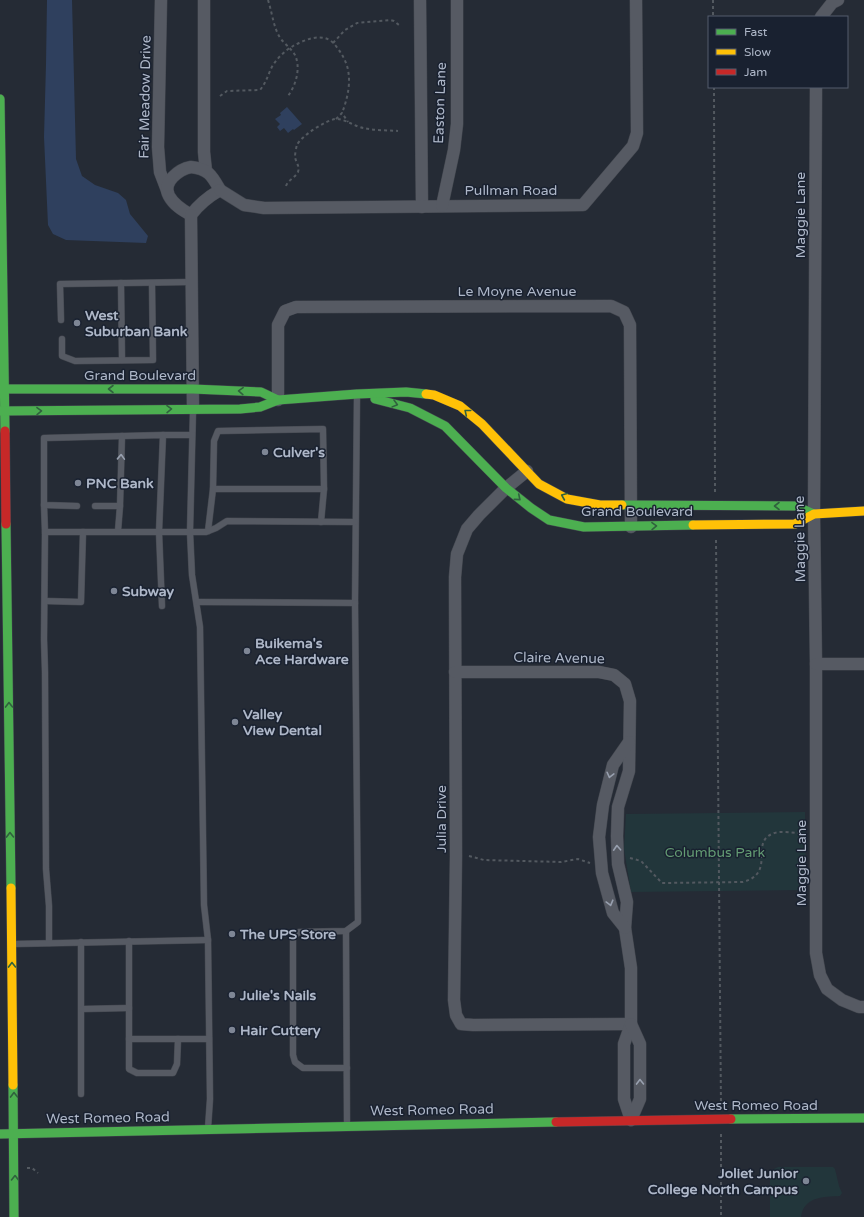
<svg xmlns="http://www.w3.org/2000/svg" width="864" height="1217" font-family="'Varela Round',sans-serif">
<style>
.green{fill:#22363b}
.water{fill:#2f405e}
.lines{fill:none;stroke-linecap:round;stroke-linejoin:round}
.lane-casing{stroke:#42464e;stroke-width:7}
.street-casing{stroke:#42464e;stroke-width:13}
.fast-casing{stroke:#42464e;stroke-width:10}
.slow-casing{stroke:#42464e;stroke-width:10}
.jam-casing{stroke:#42464e;stroke-width:10}
.path{stroke:#535960;stroke-width:2;stroke-dasharray:3 3;stroke-linecap:butt}
.lane{stroke:#565a63;stroke-width:6}
.street{stroke:#565a63;stroke-width:12}
.fast{stroke:#4caf50;stroke-width:9}
.slow{stroke:#ffc107;stroke-width:9}
.jam{stroke:#c62828;stroke-width:9}
.oneway{stroke:#30613e}
.oneway2{stroke:#98a0af}
.poi-dot{fill:#7e8695;stroke:#192130;stroke-width:1.5}
.labels{text-anchor:middle;dominant-baseline:central;stroke-width:3;stroke-linejoin:round;paint-order:stroke}
.street-label{font-size:14px;fill:#aeb7c8;stroke:#192130}
.poi-label{font-size:14px;font-weight:bold;fill:#aeb7c8;stroke:#192130;text-anchor:start}
.park-label{font-size:14px;fill:#639b73;stroke:#192130}
</style>
<rect width="100%" height="100%" fill="#252b35"/>
<g class="green">
<path d="M805,812L806,890L631,892L624,849L626,814Z"/>
<path d="M778,1167H833L835,1169L839,1186L842,1193L840,1196C824,1197 804,1196 801,1217H770V1171Z"/>
</g>
<g class="water">
<path d="M47,0H72L76,159L82,176L95,185L118,193L126,200L130,214L148,236L146,243L66,240L53,234L48,225L44,137L46,64Z"/>
<path d="M287,107L302,124L294,130L293,129L288,133L284,128L280,131L277,127L280,124L275,119L281,115L280,113Z"/>
</g>
<g class="lines">
<g class="lane-casing">
<g id="lane">
<path d="M121,283L122,360"/>
<path d="M61,320L60,284L191,282"/>
<path d="M62,339V356L75,361L153,360L152,283"/>
<path d="M193,411L190,532L192,575L200,627L204,905L208,940L210,1099L208,1128"/>
<path d="M163,435H192"/>
<path d="M213,489H324"/>
<path d="M44,505L45,532"/>
<path d="M77,506L44,505V438L163,435L159,532L162,606"/>
<path d="M95,506H120L118,531"/>
<path d="M120,506L122,436"/>
<path d="M208,531L213,489L214,441L218,431L323,429L324,489L321,522"/>
<path d="M45,601L81,602L83,532"/>
<path d="M197,602L355,603L357,395"/>
<path d="M346,931L347,1125"/>
<path d="M129,941V1069L137,1073H173L177,1064L178,1039"/>
<path d="M81,942V1094"/>
<path d="M49,943V906L46,869L45,672L44,639L45,532H206L216,528L227,521L355,522"/>
<path d="M13,944L208,940"/>
<path d="M82,1009L129,1008"/>
<path d="M129,1039H209"/>
<path d="M347,1068H303L295,1062L293,1055V937L299,932L346,931L358,922L355,603"/>
</g>
</g>
<g class="street-casing">
<g id="street">
<path d="M161,0L158,147L160,172L168,193"/>
<path d="M204,0V152L206,171"/>
<path d="M420,0L422,207"/>
<path d="M821,17L832,3L838,0"/>
<path d="M816,87L814,514L816,664V953L820,975L827,989L842,1000L859,1007H864"/>
<path d="M191,167C209,169 212,176 220,190C208,197 199,204 191,215C182,210 174,205 169,196C161,182 180,169 191,167Z"/>
<path d="M220,190L244,205L264,208L583,205L633,146L637,133L636,0"/>
<path d="M442,206L454,150L457,124V0"/>
<path d="M191,215L193,409"/>
<path d="M278,400V325L285,311L296,307L611,306L624,312L630,325L631,527"/>
<path d="M527,471L506,488L479,515L467,529L457,554L455,577L456,856L454,1000L456,1015L461,1024L473,1025L631,1024"/>
<path d="M816,664H864"/>
<path d="M455,672H599L614,675L625,684L630,701L629,771L618,807L617,836L618,864L627,902L625,928L631,968V1024L624,1044V1099L631,1120"/>
<path d="M625,928L613,913L602,873L599,837L603,805L613,765L629,742"/>
<path d="M631,1024L640,1044V1099L631,1120"/>
</g>
</g>
<g class="fast-casing">
<g id="fast">
<path d="M0,99L5,431"/>
<path d="M0,389H193L261,392L278,400"/>
<path d="M375,399L410,408L445,426L506,488L531,508L549,520L584,527L693,525"/>
<path d="M0,411L240,409L260,407L278,400L357,394L406,392L426,394"/>
<path d="M622,505L796,506L814,514"/>
<path d="M6,524L11,888"/>
<path d="M13,1085L14,1217"/>
<path d="M731,1119L864,1118"/>
<path d="M0,1134L556,1122"/>
</g>
</g>
<g class="slow-casing">
<g id="slow">
<path d="M426,394L434,395L460,406L482,424L539,484L567,499L600,505H622"/>
<path d="M693,525L795,524L814,514L864,511"/>
<path d="M11,888L13,1085"/>
</g>
</g>
<g class="jam-casing">
<g id="jam">
<path d="M5,431L6,524"/>
<path d="M556,1122L731,1119"/>
</g>
</g>
<g class="path">
<path d="M268,0C272,12 273,25 279,36C283,43 291,48 295,55C301,68 296,85 288,96"/>
<path d="M713,0V17"/>
<path d="M333,43L345,30L357,23L390,20L394,21L399,25"/>
<path d="M714,87L715,492"/>
<path d="M220,96L227,91L260,90C265,84 267,78 270,71C274,61 284,51 293,46C304,40 320,33 331,41C335,44 338,49 341,53C344,58 347,64 348,70C351,84 347,100 342,113"/>
<path d="M336,119L342,113L348,122"/>
<path d="M286,186C288,180 295,178 298,172C300,166 296,163 295,157C295,154 296,148 297,145C301,136 325,121 335,119C344,118 355,127 364,128C375,131 387,130 398,131"/>
<path d="M716,540L721,1106"/>
<path d="M469,856L484,860L561,862L578,859L590,863"/>
<path d="M630,858L641,861L662,883L743,882C776,873 750,843 772,834C780,830 792,833 800,833"/>
<path d="M721,1134V1217"/>
<path d="M27,1168H32L38,1173"/>
</g>
<use href="#lane" class="lane"/>
<use href="#street" class="street"/>
<use href="#fast" class="fast"/>
<use href="#slow" class="slow"/>
<use href="#jam" class="jam"/>
</g>
<defs><path id="oneway-chevron" d="M-2-3.5L2.5 0L-2 3.5" fill="none" stroke-width="1.6" stroke-linecap="round" stroke-linejoin="round"/></defs>
<g class="oneway">
<use href="#oneway-chevron" transform="translate(111 389) rotate(-180)"/>
<use href="#oneway-chevron" transform="translate(241 391) rotate(-178)"/>
<use href="#oneway-chevron" transform="translate(395 404) rotate(15)"/>
<use href="#oneway-chevron" transform="translate(169 409) rotate(-1)"/>
<use href="#oneway-chevron" transform="translate(39 411) rotate(-1)"/>
<use href="#oneway-chevron" transform="translate(467 412) rotate(-141)"/>
<use href="#oneway-chevron" transform="translate(564 496) rotate(-157)"/>
<use href="#oneway-chevron" transform="translate(518 498) rotate(40)"/>
<use href="#oneway-chevron" transform="translate(777 506) rotate(-180)"/>
<use href="#oneway-chevron" transform="translate(654 526) rotate(-1)"/>
<use href="#oneway-chevron" transform="translate(9 705) rotate(-91)"/>
<use href="#oneway-chevron" transform="translate(10 835) rotate(-91)"/>
<use href="#oneway-chevron" transform="translate(12 965) rotate(-91)"/>
<use href="#oneway-chevron" transform="translate(14 1095) rotate(-91)"/>
<use href="#oneway-chevron" transform="translate(15 1178) rotate(-89)"/>
</g>
<g class="oneway2">
<use href="#oneway-chevron" transform="translate(121 457) rotate(-88)"/>
<use href="#oneway-chevron" transform="translate(610 775) rotate(104)"/>
<use href="#oneway-chevron" transform="translate(617 848) rotate(-93)"/>
<use href="#oneway-chevron" transform="translate(610 903) rotate(75)"/>
<use href="#oneway-chevron" transform="translate(640 1082) rotate(-91)"/>
</g>
<g class="poi-dot">
<circle cx="77" cy="323" r="4"/>
<circle cx="265" cy="452" r="4"/>
<circle cx="78" cy="483" r="4"/>
<circle cx="114" cy="591" r="4"/>
<circle cx="247" cy="651" r="4"/>
<circle cx="235" cy="722" r="4"/>
<circle cx="232" cy="934" r="4"/>
<circle cx="232" cy="995" r="4"/>
<circle cx="232" cy="1030" r="4"/>
<circle cx="806" cy="1181" r="4"/>
</g>
<g class="labels">
<g class="street-label">
<text transform="translate(145 97) rotate(-89)">Fair Meadow Drive</text>
<text transform="translate(440 103) rotate(-88)">Easton Lane</text>
<text x="511" y="190">Pullman Road</text>
<text transform="translate(800 215) rotate(-90)">Maggie Lane</text>
<text x="517" y="291">Le Moyne Avenue</text>
<text x="140" y="375">Grand Boulevard</text>
<text x="637" y="511">Grand Boulevard</text>
<text transform="translate(800 539) rotate(-91)">Maggie Lane</text>
<text transform="translate(559 658) rotate(1)">Claire Avenue</text>
<text transform="translate(441 819) rotate(-90)">Julia Drive</text>
<text transform="translate(801 863) rotate(-90)">Maggie Lane</text>
<text x="756" y="1105">West Romeo Road</text>
<text transform="translate(432 1110) rotate(-1)">West Romeo Road</text>
<text transform="translate(108 1118) rotate(-1)">West Romeo Road</text>
</g>
<g class="poi-label">
<text x="85" y="315">West<tspan x="85" dy="16">Suburban Bank</tspan></text>
<text x="273" y="452">Culver's</text>
<text x="86" y="483">PNC Bank</text>
<text x="122" y="591">Subway</text>
<text x="255" y="643">Buikema's<tspan x="255" dy="16">Ace Hardware</tspan></text>
<text x="243" y="714">Valley<tspan x="243" dy="16">View Dental</tspan></text>
<text x="240" y="934">The UPS Store</text>
<text x="240" y="995">Julie's Nails</text>
<text x="240" y="1030">Hair Cuttery</text>
<text x="798" y="1173" text-anchor="end">Joliet Junior<tspan x="798" dy="16">College North Campus</tspan></text>
</g>
<g class="park-label">
<text x="715" y="852">Columbus Park</text>
</g>
</g>
<rect x="708" y="16" width="140" height="72" fill="#192130" stroke="#555d6d"/>
<rect x="716" y="29" width="20" height="6" fill="#4caf50" stroke="#555d6d"/>
<text x="744" y="36" font-size="12" fill="#aeb7c8">Fast</text>
<rect x="716" y="49" width="20" height="6" fill="#ffc107" stroke="#555d6d"/>
<text x="744" y="56" font-size="12" fill="#aeb7c8">Slow</text>
<rect x="716" y="69" width="20" height="6" fill="#c62828" stroke="#555d6d"/>
<text x="744" y="76" font-size="12" fill="#aeb7c8">Jam</text>
</svg>
